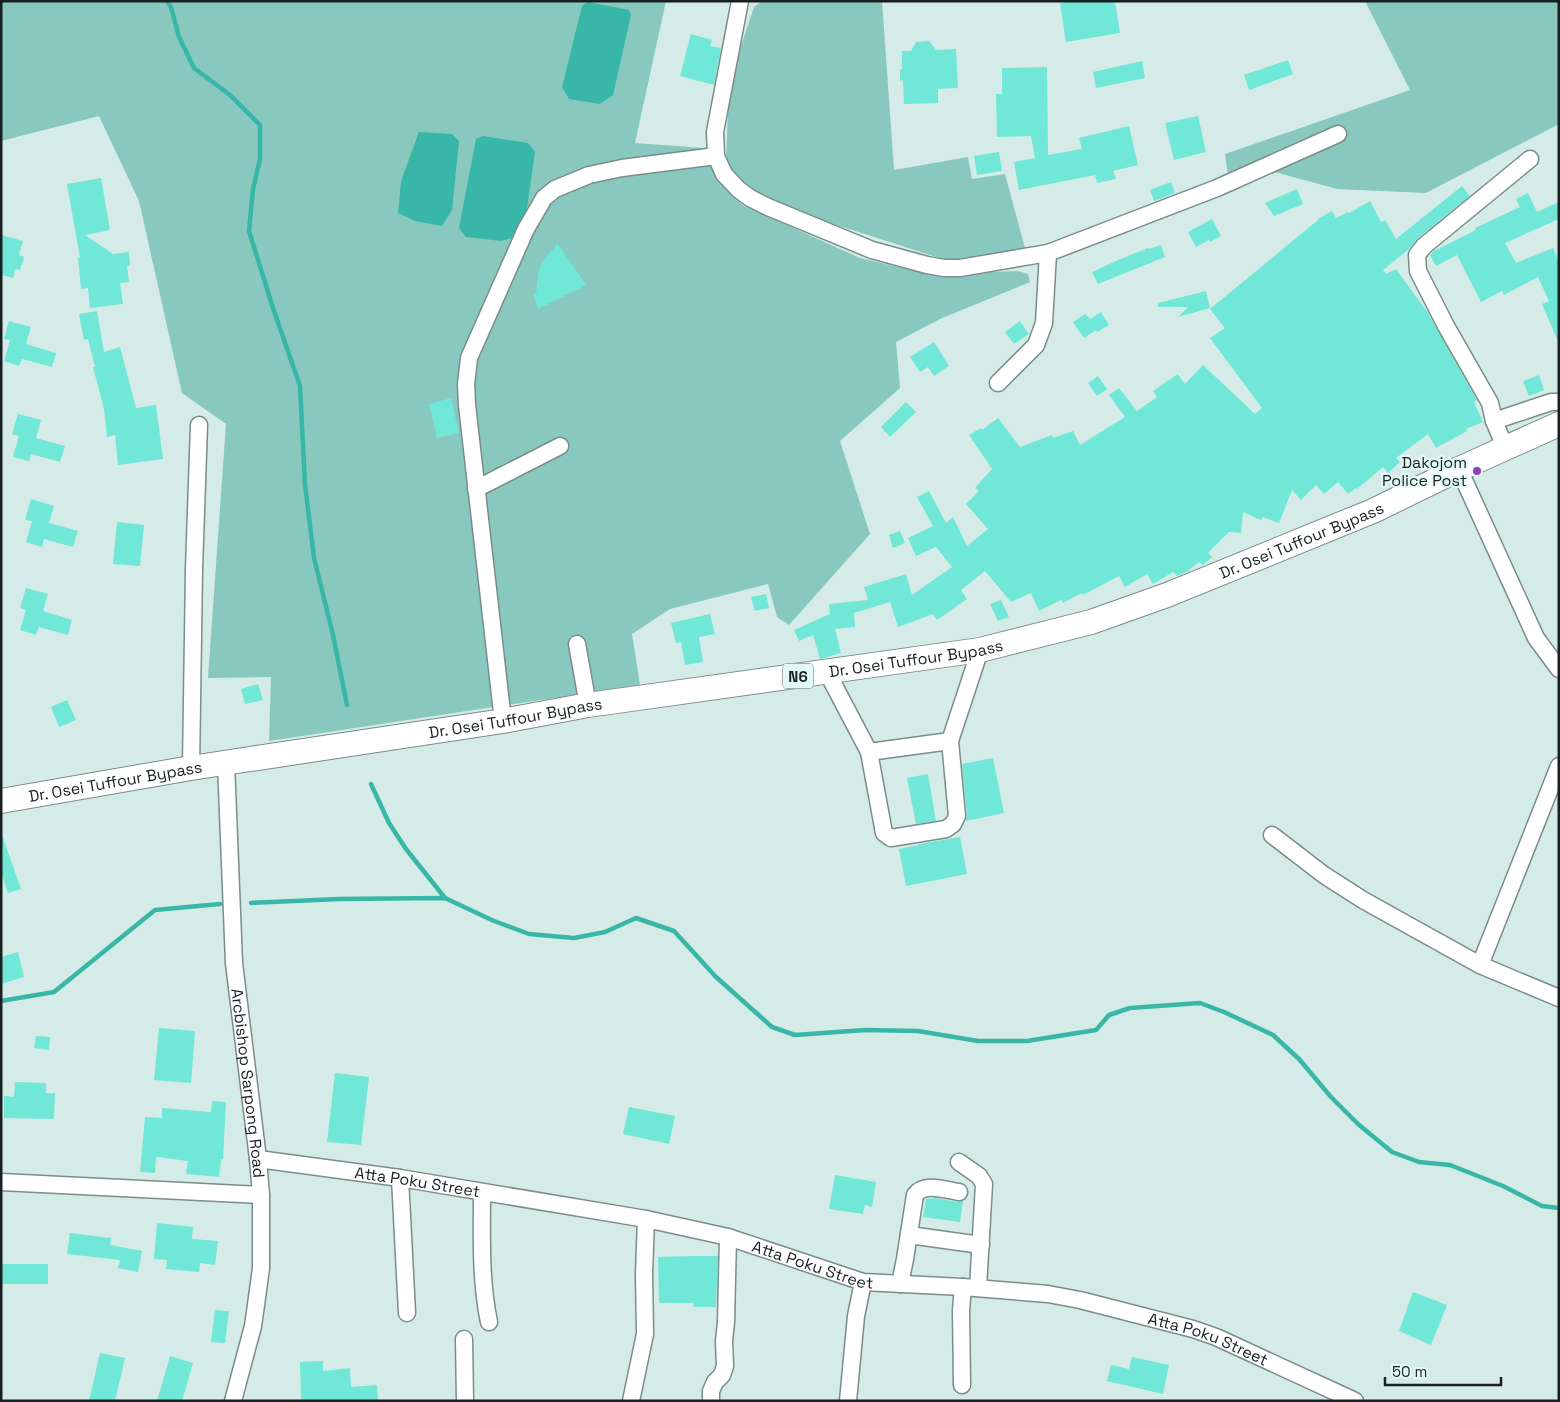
<svg xmlns="http://www.w3.org/2000/svg" width="1560" height="1402" font-family="'Space Grotesk',sans-serif">
<style>
.green{fill:#88c8be}
.water{fill:#38b7a8}
.lines{fill:none;stroke-linecap:round;stroke-linejoin:round}
.stream{stroke:#38b7a8;stroke-width:4.5}
.building{fill:#70e7d7}
.minor-casing{stroke:#798d8a;stroke-width:19}
.highway-casing{stroke:#798d8a;stroke-width:26}
.minor{stroke:#fff;stroke-width:16}
.highway{stroke:#fff;stroke-width:24}
.poi-dot{fill:#9142b2;stroke:#e3f9f5;stroke-width:2}
.labels{text-anchor:middle;dominant-baseline:central;stroke-width:4.5;stroke-linejoin:round;paint-order:stroke}
.shield{fill:#e3f9f5;stroke:#566260;stroke-width:1}
.shield-label{font-size:15px;font-weight:bold;fill:#192120}
.poi-label{font-size:16px;fill:#192120;stroke:#e3f9f5;text-anchor:end}
.street-label{font-size:16px;fill:#192120;stroke:#e3f9f5}
</style>
<rect width="100%" height="100%" fill="#d5ebe7"/>
<g class="green">
<path d="M1,1H666L635,143L703,148L716,178L742,205L860,258L927,274L1018,271L1028,274L1030,282L940,319L896,342L900,388L840,441L870,534L789,625L777,617L768,584L670,609L632,634L640,685L269,741L271,677L208,678L226,424L182,393L139,201L99,116L1,141Z"/>
<path d="M762,1H882L894,170L968,157L972,179L1005,174L1026,252L952,262L765,202L734,180L726,161L728,111L739,52L754,7Z"/>
<path d="M1365,1H1559V124L1426,193L1337,189L1271,171L1229,182L1225,154L1410,90Z"/>
</g>
<g class="water">
<path d="M588,2L629,10L631,15L613,95L600,104L569,99L562,87L582,6Z"/>
<path d="M419,132L452,134L459,141L452,210L442,226L415,221L398,213L401,181Z"/>
<path d="M483,136L528,143L535,152L525,222L516,237L501,241L466,237L459,228L476,139Z"/>
</g>
<g class="lines">
<g class="stream">
<path d="M167,1L171,7L179,37L194,68L230,95L260,125V159L253,189L249,231L273,308L300,386L305,485L314,558L333,635L347,705"/>
<path d="M371,784L389,823L406,849L445,898"/>
<path d="M251,903L339,899L445,898L494,921L529,934L574,938L605,932L636,918L674,931L716,977L772,1027L795,1035L865,1030L918,1031L978,1041H1027L1096,1030L1109,1015L1130,1008L1200,1003L1224,1012L1273,1035L1299,1059L1331,1097L1358,1124L1392,1152L1419,1162L1450,1165L1503,1186L1542,1206L1559,1208"/>
<path d="M1,1001L54,992L155,910L220,904"/>
</g>
</g>
<g class="building">
<path d="M1069,1H1115L1120,33L1066,42L1060,3Z"/>
<path d="M691,34L712,40L710,46L721,48L714,85L680,76Z"/>
<path d="M929,41L936,50L956,49L958,88L938,89V103L904,104L903,80L900,81V69H902V51H911L916,42Z"/>
<path d="M1288,60L1293,74L1249,90L1244,75Z"/>
<path d="M1142,61L1145,78L1096,88L1093,72Z"/>
<path d="M1047,67L1048,155L1082,149L1079,138L1129,126L1138,165L1113,171L1116,179L1097,183L1095,175L1019,190L1014,162L1035,158L1031,136L997,137L996,94H1002V68Z"/>
<path d="M1198,116L1206,152L1174,160L1165,123Z"/>
<path d="M999,152L1002,171L977,175L974,156Z"/>
<path d="M101,178L110,230L85,235L113,254L129,252L130,266H127L129,282L120,283L123,304L90,308L88,288L81,289L78,258H80L67,184Z"/>
<path d="M1171,182L1175,193L1154,201L1150,190Z"/>
<path d="M1462,186L1470,196L1418,238L1409,249L1383,270L1386,274L1396,269L1428,313L1477,400L1474,402L1483,422L1466,429L1467,431L1436,448L1428,434L1396,458L1400,462L1388,473L1383,467L1357,489L1356,488L1348,494L1338,482L1324,494L1316,485L1301,500L1292,490L1279,523L1263,517L1261,520L1243,512L1241,533L1229,532L1208,553L1212,557L1203,565L1199,562L1188,571L1177,576L1173,572L1153,584L1147,574L1125,587L1119,576L1083,595L1082,593L1063,603L1061,600L1039,611L1031,593L1011,602L985,571L961,590L967,599L937,620L933,614L898,627L890,602L854,613L855,627L835,629L841,653L820,659L813,635L799,641L794,630L830,614L829,604L868,600L864,587L906,574L912,595L952,567L936,547L916,556L908,538L933,526L917,497L929,491L946,523L953,517L967,546L988,529L966,504L979,491L975,488L992,469L969,435L981,428L982,430L998,418L1020,447L1052,435L1053,438L1073,431L1080,445L1125,417L1109,395L1119,388L1137,411L1157,397L1153,391L1178,374L1185,384L1203,365L1255,414L1262,408L1210,338L1225,328L1210,309L1318,220V219L1332,211L1336,218L1348,212L1349,213L1370,201L1381,222L1385,220L1396,239Z"/>
<path d="M1297,189L1303,204L1274,216L1265,203Z"/>
<path d="M1528,193L1537,212L1559,202V219L1505,243L1516,263L1553,248L1559,262V344L1542,304L1549,301L1538,277L1504,295L1502,291L1481,302L1457,255L1436,266L1430,255L1434,251L1476,230L1475,228L1520,207L1516,199Z"/>
<path d="M1212,219L1221,236L1210,242L1209,240L1196,247L1188,232Z"/>
<path d="M1,235L23,241L19,255L24,257L20,270L15,269L13,278L1,275Z"/>
<path d="M558,244L586,285L538,309L533,294L536,293L539,269L546,256Z"/>
<path d="M1161,245L1165,257L1098,284L1092,272L1118,260L1148,248L1149,249Z"/>
<path d="M1206,291L1210,308L1178,317L1188,307H1158V303Z"/>
<path d="M97,311L104,352L120,347L136,408L156,405L163,459L118,465L115,435L107,437L104,409L93,367H95L88,339L84,340L79,314Z"/>
<path d="M1101,312L1109,325L1097,332L1096,330L1084,338L1073,322L1085,314L1090,319Z"/>
<path d="M9,321L31,327L26,344L56,353L52,367L22,359L19,366L4,361L10,340L4,339Z"/>
<path d="M1020,321L1029,334L1014,344L1005,332Z"/>
<path d="M934,342L949,366L934,376L928,367L920,372L910,357Z"/>
<path d="M1539,375L1544,390L1529,396L1523,381Z"/>
<path d="M1098,376L1107,389L1097,396L1088,383Z"/>
<path d="M451,398L459,433L437,438L429,404Z"/>
<path d="M906,402L916,412L890,437L881,427Z"/>
<path d="M18,414L41,420L36,438L65,446L60,462L31,454L29,461L13,457L19,436L12,434Z"/>
<path d="M31,499L54,506L49,523L78,531L73,547L44,539L42,547L26,542L32,521L25,520Z"/>
<path d="M117,522L144,525L140,566L113,564Z"/>
<path d="M900,531L905,543L893,548L889,535Z"/>
<path d="M26,588L48,594L43,611L72,620L68,635L39,627L36,635L20,630L26,610L20,608Z"/>
<path d="M766,594L769,608L755,611L751,597Z"/>
<path d="M1001,600L1009,617L998,621L990,604Z"/>
<path d="M710,614L715,634L699,637L703,662L685,665L681,642L676,643L671,623Z"/>
<path d="M258,684L263,700L245,704L241,689Z"/>
<path d="M67,700L76,720L59,727L51,707Z"/>
<path d="M993,758L1004,813L966,821L967,815L962,764Z"/>
<path d="M928,774L936,821L916,824L907,778Z"/>
<path d="M960,837L967,874L906,886L899,849L919,845V844Z"/>
<path d="M1,838H3L21,889L8,893L1,873Z"/>
<path d="M18,952L24,977L1,984V957Z"/>
<path d="M159,1028L195,1031L191,1083L154,1080Z"/>
<path d="M36,1036L50,1037L49,1050L34,1048Z"/>
<path d="M335,1073L369,1077L361,1145L327,1142Z"/>
<path d="M15,1082L46,1083V1093H55L54,1119L4,1118V1096L14,1097Z"/>
<path d="M212,1101L226,1102L223,1159H221L219,1177L186,1174L188,1161L156,1157L155,1173L140,1172L145,1117L162,1118V1108L211,1112Z"/>
<path d="M629,1107L675,1116L669,1144L623,1134Z"/>
<path d="M835,1175L876,1182L872,1207L865,1205L863,1214L829,1209Z"/>
<path d="M935,1198L957,1202L963,1201L960,1222L923,1217L926,1199Z"/>
<path d="M157,1223L193,1227L192,1239L218,1241L215,1265L200,1263L199,1272L166,1269L167,1260L154,1259Z"/>
<path d="M70,1233L111,1238L110,1245L142,1251L138,1272L118,1268L120,1260L67,1254Z"/>
<path d="M693,1256H718L716,1307H694L693,1303H659L658,1257Z"/>
<rect x="1" y="1264" width="47" height="20"/>
<path d="M1413,1292L1447,1305L1431,1345L1399,1331Z"/>
<path d="M215,1310L229,1311L225,1343L211,1342Z"/>
<path d="M100,1353L125,1358L115,1401H89Z"/>
<path d="M170,1356L193,1363L182,1401H157Z"/>
<path d="M1132,1357L1169,1365L1163,1394L1107,1381L1111,1365L1129,1369Z"/>
<path d="M323,1361V1371L350,1368L351,1387L377,1385L378,1401H301L300,1362Z"/>
</g>
<g class="lines">
<g class="minor-casing">
<g id="minor">
<path d="M740,1L715,132L716,156L724,174L738,189L750,198L768,207L872,250L927,265L944,268H960L1048,253L1217,188L1338,134"/>
<path d="M998,383L1036,345L1044,323L1048,253"/>
<path d="M1494,421L1551,402H1559"/>
<path d="M1505,447L1494,421L1490,403L1446,326L1418,271L1417,255L1424,246L1530,159"/>
<path d="M1459,469L1536,638L1559,669"/>
<path d="M476,489L560,446"/>
<path d="M577,644L588,705"/>
<path d="M827,672L869,752L950,741L980,650"/>
<path d="M503,721L467,405L466,384L469,358L526,229L544,198L555,189L589,175L622,168L716,156"/>
<path d="M869,752L884,833L891,838L946,829L953,824L957,816L950,741"/>
<path id="s1" d="M226,763L234,963L258,1159L261,1195V1268L256,1305L253,1326L233,1401"/>
<path d="M191,768L194,569L199,425"/>
<path d="M1272,835L1324,875L1363,900L1480,965L1559,998"/>
<path d="M1480,965L1559,766"/>
<path id="s2" d="M258,1159L400,1178L646,1219L728,1237L863,1282L963,1287L1048,1294L1080,1300L1193,1329L1216,1337L1355,1401"/>
<path d="M959,1162L979,1176L984,1184L978,1288"/>
<path d="M400,1178L407,1313"/>
<path d="M1,1182L261,1195"/>
<path d="M482,1192C482,1235 480,1279 489,1322"/>
<path d="M909,1235L981,1245"/>
<path d="M900,1284L905,1259L915,1195C924,1182 946,1190 959,1192"/>
<path d="M464,1339L465,1401"/>
<path d="M962,1385L961,1310L963,1287"/>
<path d="M631,1401L645,1334L644,1274L646,1219"/>
<path d="M711,1401V1391L715,1382L722,1375L725,1366L724,1341L726,1322L728,1237"/>
<path d="M848,1401L856,1316L863,1282"/>
</g>
</g>
<g class="highway-casing">
<g id="highway">
<path id="s3" d="M1,801L191,768L503,721L588,705L980,650L1091,622L1167,595L1373,511L1459,469L1559,424"/>
</g>
</g>
<use href="#minor" class="minor"/>
<use href="#highway" class="highway"/>
</g>
<circle class="poi-dot" cx="1477" cy="471" r="5"/>
<g class="labels">
<rect class="shield" x="783" y="663.5" width="30" height="25" rx="4"/>
<g class="shield-label">
<text x="798" y="676">N6</text>
</g>
<g class="poi-label">
<text x="1467" y="462">Dakojom<tspan x="1467" dy="18">Police Post</tspan></text>
</g>
<g class="street-label">
<text stroke="none"><textPath href="#s3" startOffset="1331">Dr. Osei Tuffour Bypass</textPath></text>
<text stroke="none"><textPath href="#s3" startOffset="926">Dr. Osei Tuffour Bypass</textPath></text>
<text stroke="none"><textPath href="#s3" startOffset="521">Dr. Osei Tuffour Bypass</textPath></text>
<text stroke="none"><textPath href="#s3" startOffset="116">Dr. Osei Tuffour Bypass</textPath></text>
<text stroke="none"><textPath href="#s1" startOffset="321">Arcbishop Sarpong Road</textPath></text>
<text stroke="none"><textPath href="#s2" startOffset="161">Atta Poku Street</textPath></text>
<text stroke="none"><textPath href="#s2" startOffset="566">Atta Poku Street</textPath></text>
<text stroke="none"><textPath href="#s2" startOffset="971">Atta Poku Street</textPath></text>
</g>
</g>
<rect width="1560" height="1402" fill="none" stroke="#192120" stroke-width="5"/>
<path d="M1385 1377v8h116v-8" fill="none" stroke="#192120" stroke-width="2.5"/>
<text x="1392" y="1377" font-size="15" fill="#192120" stroke="#e3f9f5" stroke-width="4" paint-order="stroke">50 m</text>
</svg>
